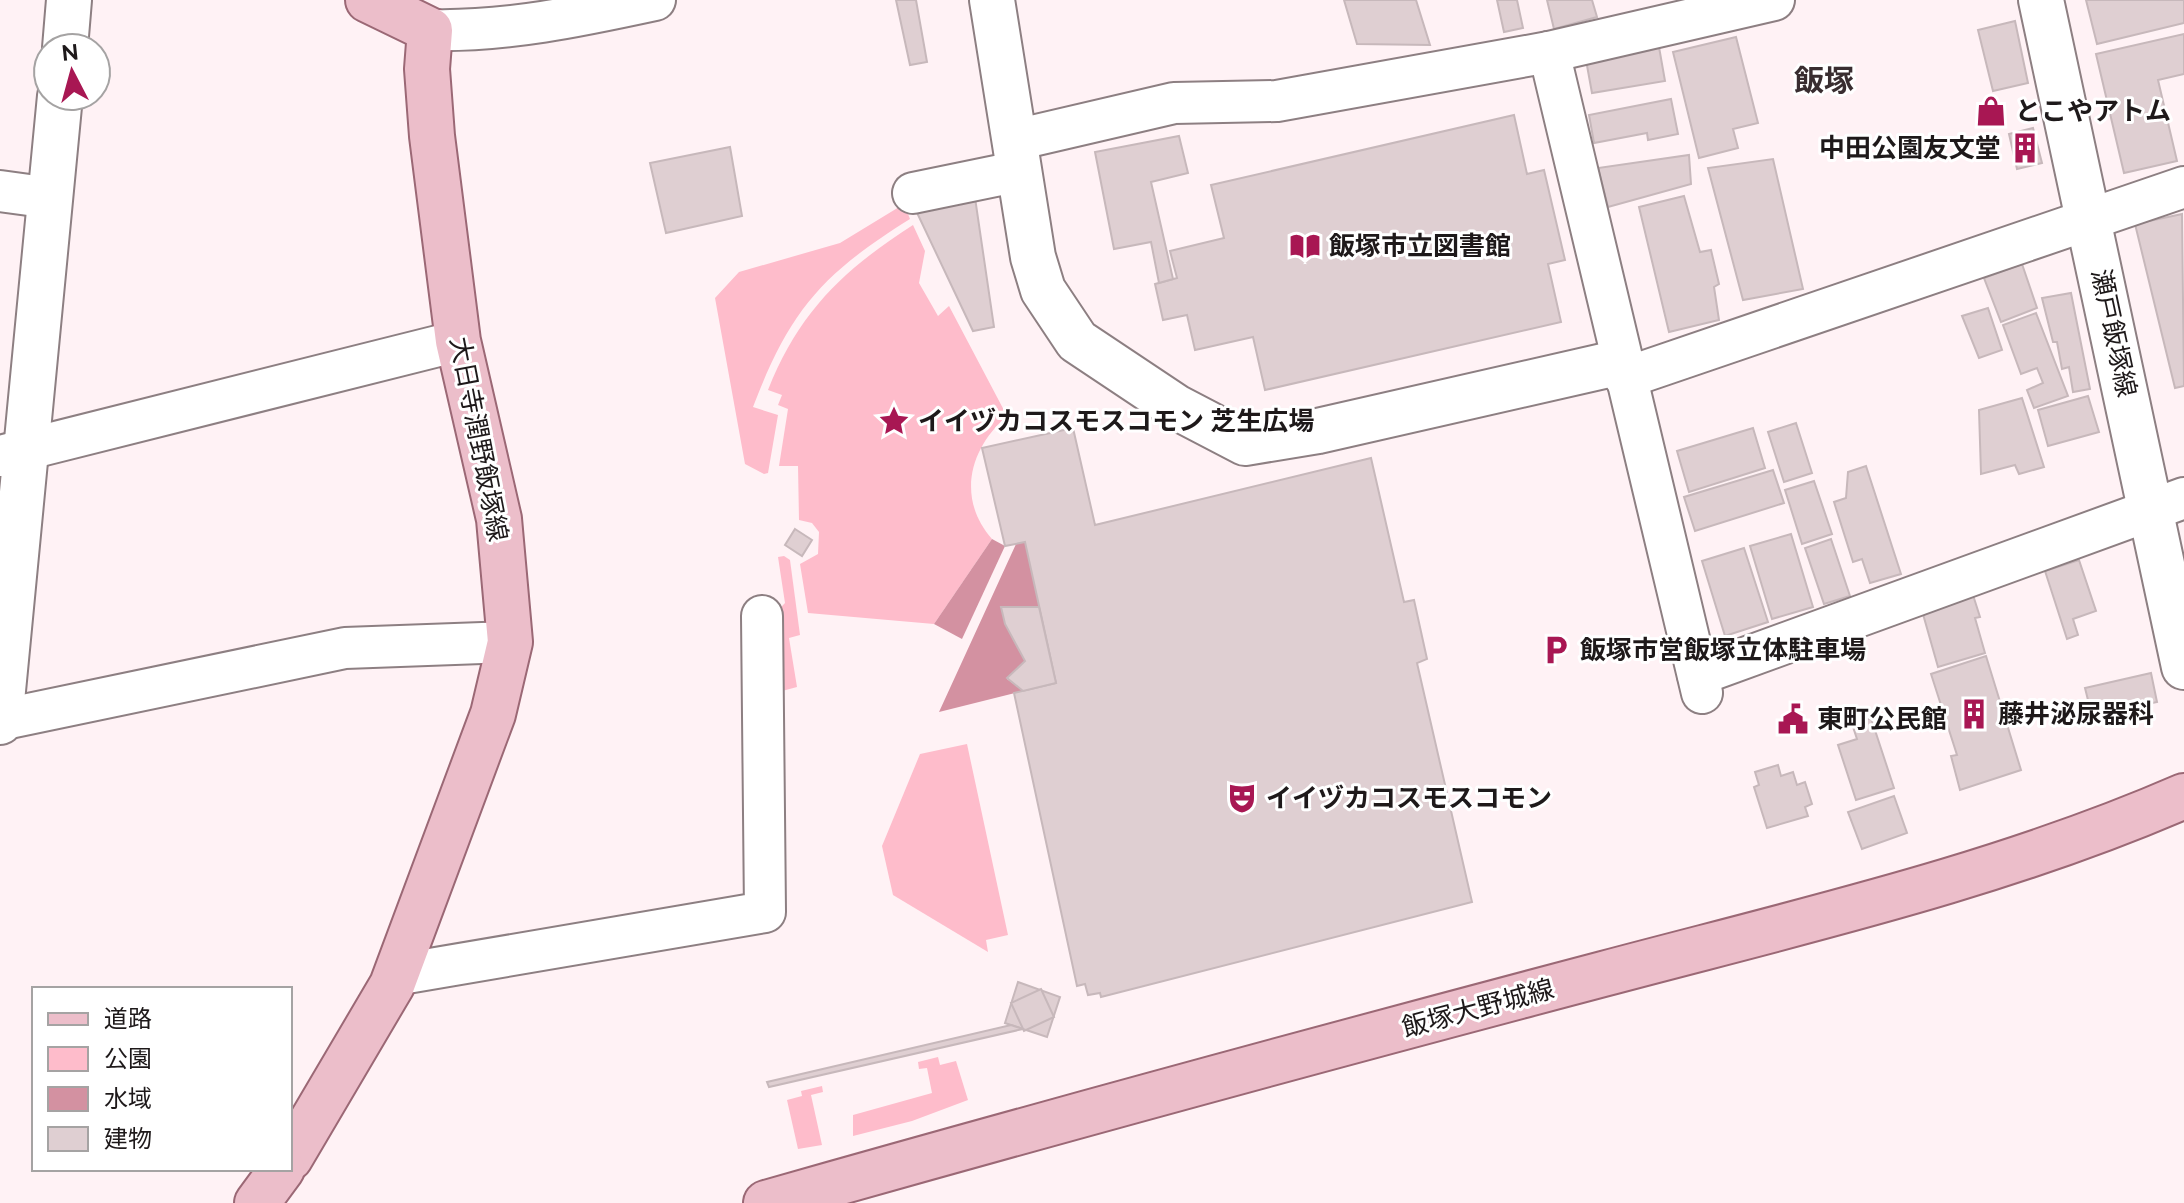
<svg xmlns="http://www.w3.org/2000/svg" width="2184" height="1203" font-family="Raleway,'Noto Sans JP',sans-serif">
<style>
.green{fill:#febccb}
.water{fill:#d391a1}
.building{fill:#dfcfd2;stroke:#c7b8bb;stroke-width:2}
.lines{fill:none;stroke-linecap:round;stroke-linejoin:round}
.street-casing{stroke:#8d7f82;stroke-width:44}
.secondary-casing{stroke:#8d7f82;stroke-width:48}
.primary-casing{stroke:#9b6875;stroke-width:48}
.street{stroke:#fff;stroke-width:40}
.secondary{stroke:#fff;stroke-width:44}
.primary{stroke:#ecbeca;stroke-width:44}
.labels{text-anchor:middle;dominant-baseline:central;stroke-width:6;stroke-linejoin:round;paint-order:stroke}
.poi-label{font-size:26px;font-weight:bold;fill:#1e191a;stroke:#fff;text-anchor:start}
.street-label{font-size:26px;fill:#1e191a;stroke:#fff}
.quarter-label{font-size:30px;font-weight:bold;fill:#392d30;stroke:#fff}
</style>
<rect width="100%" height="100%" fill="#fff2f5"/>
<g class="green">
<path d="M904,204L910,219C822,274 790,310 753,407L778,415L768,473L764,474L745,464L715,298L739,272L840,243Z"/>
<path d="M913,225L925,251L919,283L938,316L949,306L1007,416C970,448 956,498 992,539L934,624L808,613L800,564L818,554L819,532L812,523L799,520L798,466H779L788,409L778,405L782,395L768,390C799,312 843,270 913,225Z"/>
<path d="M784,556L790,560L800,635L789,638L797,687L771,694L769,620L785,603L778,557Z"/>
<path d="M967,744L1008,935L986,940L988,952L893,895L882,846L920,754Z"/>
<path d="M938,1057L940,1065L956,1061L968,1100L912,1121L853,1136V1115L932,1093L927,1068L919,1069L918,1062Z"/>
<path d="M822,1086L823,1092L811,1095L822,1145L798,1149L787,1100L802,1096L801,1091Z"/>
</g>
<g class="water">
<path d="M992,539L1005,546L962,639L934,624Z"/>
<path d="M1025,542L1039,607L1001,608L1005,624L1025,661L1007,679L1023,691L939,712L1016,544Z"/>
</g>
<g class="building">
<path d="M896,0H916L927,62L910,65Z"/>
<path d="M1344,0H1416L1430,45L1357,44Z"/>
<path d="M1497,0H1517L1523,28L1504,32Z"/>
<path d="M1547,0H1592L1597,17L1554,29Z"/>
<path d="M2086,0H2184V23L2097,44Z"/>
<path d="M2015,21L2028,83L1993,91L1978,30Z"/>
<path d="M2184,34V74L2158,80L2177,161L2124,173L2096,54Z"/>
<path d="M1736,37L1758,123L1733,129L1738,148L1699,158L1673,52Z"/>
<path d="M1659,47L1665,81L1592,93L1586,60Z"/>
<path d="M1671,99L1678,134L1648,140L1647,133L1594,143L1589,115Z"/>
<path d="M1514,115L1527,174L1544,170L1565,260L1548,264L1561,322L1265,390L1253,337L1195,350L1187,315L1163,320L1155,284L1177,278L1170,251L1224,238L1211,185Z"/>
<path d="M2033,128L2042,163L2017,169L2009,134Z"/>
<path d="M1179,136L1188,173L1151,182L1173,279L1159,283L1151,242L1114,249L1095,152Z"/>
<path d="M730,147L742,216L666,233L650,163Z"/>
<path d="M1689,155L1691,184L1608,207L1598,168Z"/>
<path d="M1773,159L1803,289L1743,300L1708,168Z"/>
<path d="M974,191L994,327L973,331L911,200Z"/>
<path d="M1684,196L1700,252L1711,250L1719,284L1714,287L1719,320L1669,332L1639,207Z"/>
<path d="M2182,214L2184,386L2175,388L2135,224Z"/>
<path d="M2022,264L2037,308L2001,322L1984,278Z"/>
<path d="M2071,293L2090,389L2073,392L2069,367L2062,369L2057,342H2053L2042,298Z"/>
<path d="M1988,308L2002,350L1979,358L1962,316Z"/>
<path d="M2036,313L2068,396L2034,408L2027,390L2043,383L2037,368L2021,374L2003,325Z"/>
<path d="M2088,396L2099,432L2048,446L2038,410Z"/>
<path d="M2022,398L2044,467L2019,474L2015,465L1981,474L1979,410Z"/>
<path d="M1796,423L1812,473L1784,482L1768,432Z"/>
<path d="M1073,428L1095,525L1371,458L1404,602L1414,600L1427,659L1417,663L1472,902L1101,997L1100,993L1088,995L1085,984L1077,986L1014,693L1056,683L1025,542L1005,546L982,448Z"/>
<path d="M1753,428L1765,468L1689,492L1677,451Z"/>
<path d="M1866,466L1901,574L1870,583L1862,559L1853,562L1834,502L1846,498L1848,472Z"/>
<path d="M1773,470L1784,503L1695,531L1684,497Z"/>
<path d="M1814,481L1832,534L1802,544L1785,490Z"/>
<path d="M795,529L812,540L802,556L785,545Z"/>
<path d="M1791,534L1813,607L1772,619L1750,546Z"/>
<path d="M1831,539L1850,596L1824,604L1805,548Z"/>
<path d="M1744,548L1768,622L1725,636L1702,561Z"/>
<path d="M2079,560L2096,611L2073,619L2078,635L2067,639L2045,571Z"/>
<path d="M1973,595L1980,617L1975,618L1985,653L1938,667L1923,614Z"/>
<path d="M1001,607H1039L1056,683L1023,691L1007,678L1025,661L1005,624Z"/>
<path d="M1986,656L2021,770L1960,790L1951,756L1957,755L1931,674Z"/>
<path d="M2151,673L2157,702L2092,716L2085,688Z"/>
<path d="M1871,718L1894,788L1856,800L1838,745L1857,739L1852,724Z"/>
<path d="M1778,765L1781,776L1793,772L1797,785L1805,782L1812,804L1805,807L1808,816L1767,828L1754,787L1759,785L1755,772Z"/>
<path d="M1894,796L1907,833L1862,849L1848,812Z"/>
<path d="M1018,982L1060,997L1047,1037L1005,1023Z"/>
<path d="M1041,989L1054,1017L1024,1031L1011,1003Z"/>
<path d="M1011,1025L1023,1029L769,1087L767,1082Z"/>
</g>
<g class="lines">
<g class="street-casing">
<g id="street">
<path d="M430,30C506,32 581,16 655,0"/>
<path d="M1549,52L1702,693"/>
<path d="M1015,140L1174,103L1277,101L1549,52L1774,0"/>
<path d="M0,191L51,198"/>
<path d="M913,193L1020,171"/>
<path d="M1625,378L2184,187"/>
<path d="M0,456L458,341"/>
<path d="M1698,675L2184,498"/>
<path d="M0,720L345,648L510,642"/>
<path d="M395,975L765,912L762,616"/>
</g>
</g>
<g class="secondary-casing">
<g id="secondary">
<path d="M992,0L1033,257L1043,290L1077,341L1176,407L1245,443L1318,431L1621,362"/>
<path d="M2041,0L2184,667"/>
<path d="M65,48L69,0"/>
<path d="M0,722L60,96"/>
</g>
</g>
<g class="primary-casing">
<g id="primary">
<path d="M290,1158L392,985L493,714L510,642L499,519L458,341L432,136L427,69L430,30L368,0"/>
<path d="M257,1203L282,1169"/>
<path d="M766,1203C1044,1124 1323,1048 1603,974C1798,922 1998,877 2184,796"/>
</g>
</g>
<use href="#street" class="street"/>
<use href="#secondary" class="secondary"/>
<use href="#primary" class="primary"/>
</g>
<defs>
<g id="shop-bare" transform="scale(2.4)"><path d="M-5-2.5h2.3a2.7 3.5 0 0 1 5.4 0H5L5.5 6h-11ZM-1.5-2.5h3a1.5 2.3 0 0 0-3 0Z" fill="#a81753" stroke="#fff" stroke-width="2.5" paint-order="stroke"/></g>
<g id="building-bare" transform="scale(2.4)"><path d="M-4-6H4V6H1V3H-1V6H-4ZM-2.5-4.3h1.7v1.8h-1.7ZM.8-4.3h1.7v1.8H.8ZM-2.5-1h1.7V.8h-1.7ZM.8-1h1.7V.8H.8Z" fill="#a81753" stroke="#fff" stroke-width="2.5" paint-order="stroke"/></g>
<g id="library-bare" transform="scale(2.4)"><path d="M-6-4Q-3-5.5-.7-3.5V5Q-3 3-6 4ZM6-4Q3-5.5 .7-3.5V5Q3 3 6 4Z" fill="#a81753" stroke="#fff" stroke-width="2.5" paint-order="stroke"/></g>
<g id="sight-bare" transform="scale(2.4)"><path d="M0-6L1.8-2.2L6-1.7L2.9 1.2L3.7 5.4L0 3.3L-3.7 5.4L-2.9 1.2L-6-1.7L-1.8-2.2Z" fill="#a81753" stroke="#fff" stroke-width="2.5" paint-order="stroke"/></g>
<g id="parking-bare" transform="scale(2.4)"><path d="M-3.5-5.5H1a3.5 3.5 0 0 1 0 7H-1V5.5H-3.5ZM-1-3.4V-.6H.8a1.4 1.4 0 0 0 0-2.8Z" fill="#a81753" stroke="#fff" stroke-width="2.5" paint-order="stroke"/></g>
<g id="civic-bare" transform="scale(2.4)"><path d="M-.6-6.5H3V-4.5H.6V-3L4-1V1h2V6H-6V1h2V-1L-.6-3ZM-1.2 2.5V6h2.4V2.5Z" fill="#a81753" stroke="#fff" stroke-width="2.5" paint-order="stroke"/></g>
<g id="theatre-bare" transform="scale(2.4)"><path d="M-5-5.5Q0-4 5-5.5V0Q5 5 0 6Q-5 5-5 0ZM-3.3-2.5H-1v1.5H-3.3ZM1-2.5H3.3v1.5H1ZM-2.8 1Q0 5.5 2.8 1Z" fill="#a81753" stroke="#fff" stroke-width="2.5" paint-order="stroke"/></g>
</defs>
<g fill-rule="evenodd">
<use href="#shop-bare" x="1991" y="111"/>
<use href="#building-bare" x="2025" y="148"/>
<use href="#library-bare" x="1305" y="246"/>
<use href="#sight-bare" x="894" y="421"/>
<use href="#parking-bare" x="1556" y="650"/>
<use href="#building-bare" x="1974" y="714"/>
<use href="#civic-bare" x="1793" y="719"/>
<use href="#theatre-bare" x="1242" y="798"/>
</g>
<g class="labels">
<g class="poi-label">
<text x="2015" y="111">とこやアトム</text>
<text x="2001" y="148" text-anchor="end">中田公園友文堂</text>
<text x="1329" y="246">飯塚市立図書館</text>
<text x="918" y="421">イイヅカコスモスコモン 芝生広場</text>
<text x="1580" y="650">飯塚市営飯塚立体駐車場</text>
<text x="1998" y="714">藤井泌尿器科</text>
<text x="1817" y="719">東町公民館</text>
<text x="1266" y="798">イイヅカコスモスコモン</text>
</g>
<g class="street-label">
<text transform="translate(2114 333) rotate(78)">瀬戸飯塚線</text>
<text transform="translate(479 439) rotate(79)">大日寺潤野飯塚線</text>
<text transform="translate(1478 1008) rotate(-15)">飯塚大野城線</text>
</g>
<g class="quarter-label">
<text x="1824" y="80">飯塚</text>
</g>
</g>
<rect x="32" y="987" width="260" height="184" fill="#ffffff" stroke="#a5a3a3" stroke-width="2"/>
<rect x="48" y="1013" width="40" height="12" fill="#ecbeca" stroke="#a5a3a3" stroke-width="2"/>
<text x="104" y="1027" font-size="24" fill="#1e191a">道路</text>
<rect x="48" y="1047" width="40" height="24" fill="#febccb" stroke="#a5a3a3" stroke-width="2"/>
<text x="104" y="1067" font-size="24" fill="#1e191a">公園</text>
<rect x="48" y="1087" width="40" height="24" fill="#d391a1" stroke="#a5a3a3" stroke-width="2"/>
<text x="104" y="1107" font-size="24" fill="#1e191a">水域</text>
<rect x="48" y="1127" width="40" height="24" fill="#dfcfd2" stroke="#a5a3a3" stroke-width="2"/>
<text x="104" y="1147" font-size="24" fill="#1e191a">建物</text>
<g transform="translate(72 72) rotate(354)"><circle r="38" fill="#ffffff" stroke="#a5a3a3" stroke-width="2"/>
<path d="M0-6L14 30L0 20L-14 30Z" fill="#a81753"/>
<text y="-12" font-size="22" font-weight="bold" text-anchor="middle" fill="#1e191a">N</text>
</g>
</svg>
